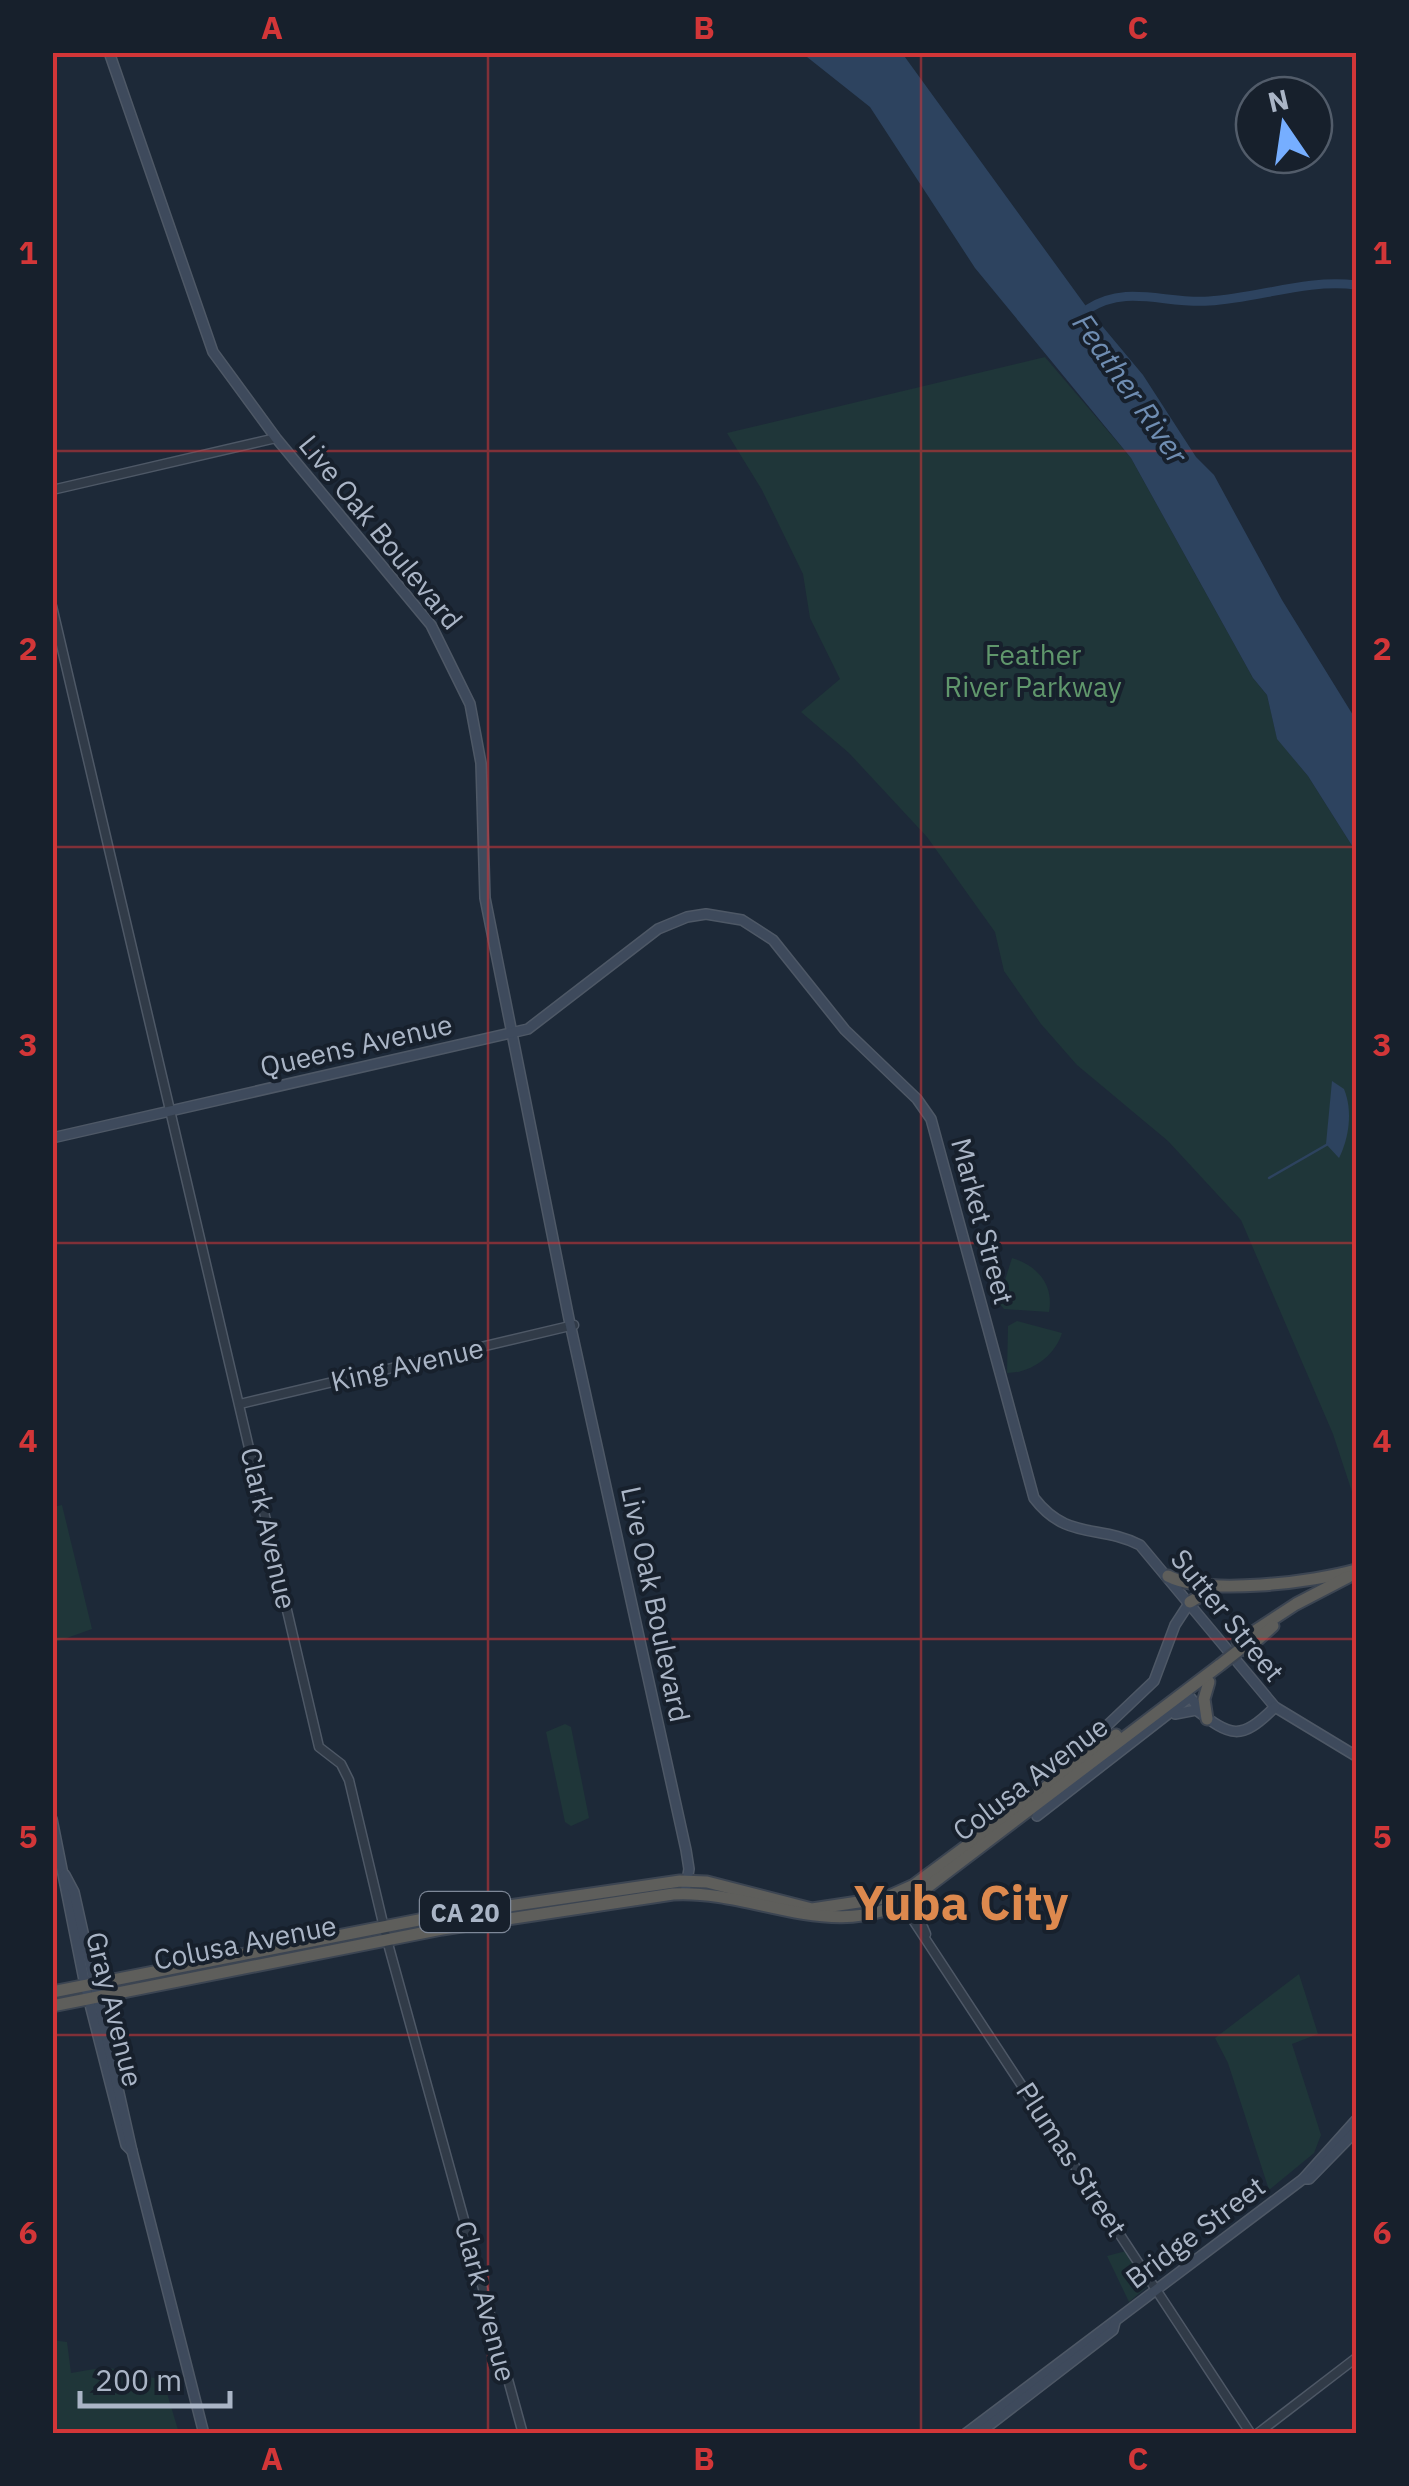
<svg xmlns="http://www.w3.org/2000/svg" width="1409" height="2486" font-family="'IBM Plex Sans',sans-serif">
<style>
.green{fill:#1f3639}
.water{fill:#2d435f}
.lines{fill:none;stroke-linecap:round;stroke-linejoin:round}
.stream{stroke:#2d435f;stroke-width:2.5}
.river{stroke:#2d435f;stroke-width:9}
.tertiary-casing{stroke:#4e5866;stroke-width:11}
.secondary-casing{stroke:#4e5866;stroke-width:12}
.trunk-casing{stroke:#3c4552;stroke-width:15}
.tertiary{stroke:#313b48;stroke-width:8}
.secondary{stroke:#3e4a5c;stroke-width:9}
.trunk{stroke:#5e5e5b;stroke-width:11}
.trunk-bridge-casing{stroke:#3c4552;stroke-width:15;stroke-linecap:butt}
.trunk-bridge{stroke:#5e5e5b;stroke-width:11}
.grid{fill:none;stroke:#d23638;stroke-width:2.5;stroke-opacity:0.55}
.labels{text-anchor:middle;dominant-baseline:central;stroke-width:8;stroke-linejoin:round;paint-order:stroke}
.shield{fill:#17202c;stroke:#7e8898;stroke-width:2.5}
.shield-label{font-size:25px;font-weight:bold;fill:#aab5c6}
.street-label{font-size:28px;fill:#aab5c6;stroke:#17202c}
.park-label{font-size:28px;fill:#60976c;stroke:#17202c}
.water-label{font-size:30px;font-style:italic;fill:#6f8db2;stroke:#17202c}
.town-label{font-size:48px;font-weight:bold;fill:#dd894e;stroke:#17202c}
.neatline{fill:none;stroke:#d23638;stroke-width:4}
.grid-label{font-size:32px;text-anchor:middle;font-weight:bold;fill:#d23638}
</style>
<rect width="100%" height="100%" fill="#1d2938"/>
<g class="green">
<path d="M1045,357L1131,458L1253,678L1267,695L1277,738L1308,776L1356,852V1504L1333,1434L1241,1220L1168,1141L1077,1065L1041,1024L1004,971L995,932L927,837L849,753L801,712L840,679L810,618L803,574L762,490L727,433Z"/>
<path d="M1012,1258C1038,1266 1054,1285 1049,1312L1004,1309L998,1302Z"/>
<path d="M1017,1321L1062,1333C1055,1356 1031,1373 1007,1373L1008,1326Z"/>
<path d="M62,1505L92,1629L53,1643V1507Z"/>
<path d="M565,1724L571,1727L589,1818L571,1826L565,1822L546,1732Z"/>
<path d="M1299,1974L1318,2034L1292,2044L1321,2135L1314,2153L1269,2190L1228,2063L1215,2038Z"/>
<path d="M1126,2251L1148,2286L1129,2302L1107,2256Z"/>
<path d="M52,2340L67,2342L71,2373L106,2367L163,2380L179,2433H53Z"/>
</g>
<g class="water">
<path d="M802,53H902L1088,309L1143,375L1196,457L1214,475L1282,600L1356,720V852L1308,776L1277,739L1267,695L1253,678L1131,458L975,268L870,107Z"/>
<path d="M1332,1081L1344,1089C1353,1111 1349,1138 1339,1158L1326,1144Z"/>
</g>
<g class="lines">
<path class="stream" d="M1269,1178L1328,1144"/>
<path class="river" d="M1088,309C1127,284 1164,304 1209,301C1259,298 1306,279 1356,285"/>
<g class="tertiary-casing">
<g id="tertiary">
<path d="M52,490L276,438"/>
<path d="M52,606L319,1747L341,1764L349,1780L387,1940L523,2434"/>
<path d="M240,1404L574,1325"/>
<path d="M902,1897L907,1911L1251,2434"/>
<path d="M910,1897L926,1934"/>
<path d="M1257,2434L1356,2358"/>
</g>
</g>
<g class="secondary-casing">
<g id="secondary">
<path d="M109,52L213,352L276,438L431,625L470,704L481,763L485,898L569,1319L686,1850L689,1869L685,1893"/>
<path d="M52,1138L528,1029L658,929L687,917L706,914L742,920L773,940L845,1030L917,1099L931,1119L1034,1498C1067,1541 1099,1524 1140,1545L1275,1707L1356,1756"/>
<path d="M1175,1714L1196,1710C1231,1736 1240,1742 1275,1707"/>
<path d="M1055,1775L1154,1681L1175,1625L1190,1602"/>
<path d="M1037,1816L1190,1697L1206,1717"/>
<path d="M52,1819L85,1985L126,2145L132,2151"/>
<path d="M65,1875L74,1892L132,2151L204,2434"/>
<path d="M1303,2179L1356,2120"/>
<path d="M965,2434L1303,2179H1309L1356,2131"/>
<path d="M978,2434L1113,2330L1115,2322"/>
</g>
</g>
<g class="trunk-casing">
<g id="trunk">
<path d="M1168,1576C1207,1596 1314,1582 1356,1570"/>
<path d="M1190,1602L1216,1587"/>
<path d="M1238,1642L1296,1604L1348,1577"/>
<path d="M1246,1650L1273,1626"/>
<path d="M1207,1719L1204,1699L1209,1682"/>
<path d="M52,1992L434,1917L680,1881L707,1882L812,1909L885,1898L914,1885L1116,1735"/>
<path d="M52,2006L442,1929L673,1894C759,1889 837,1949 921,1892L1220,1665"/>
</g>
</g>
<use href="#tertiary" class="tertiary"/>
<use href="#secondary" class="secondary"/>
<use href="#trunk" class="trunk"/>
<g class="trunk-bridge-casing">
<path id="trunk-bridge" d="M1220,1665L1243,1647"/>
</g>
<use href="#trunk-bridge" class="trunk-bridge"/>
</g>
<path class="grid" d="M488,52V2434M921,52V2434M52,451H1356M52,847H1356M52,1243H1356M52,1639H1356M52,2035H1356"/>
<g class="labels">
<rect class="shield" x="420" y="1892" width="90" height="40" rx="8"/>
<g class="shield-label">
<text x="465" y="1912">CA 20</text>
</g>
<g class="street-label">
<text transform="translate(381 532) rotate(51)">Live Oak Boulevard</text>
<text transform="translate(356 1045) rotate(-13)">Queens Avenue</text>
<text transform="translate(983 1221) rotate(75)">Market Street</text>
<text transform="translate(407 1364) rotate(-13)">King Avenue</text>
<text transform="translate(269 1528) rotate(77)">Clark Avenue</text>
<text transform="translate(656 1604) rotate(78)">Live Oak Boulevard</text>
<text transform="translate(1228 1615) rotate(51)">Sutter Street</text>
<text transform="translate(1030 1778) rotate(-37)">Colusa Avenue</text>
<text transform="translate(245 1942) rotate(-11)">Colusa Avenue</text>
<text transform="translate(115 2009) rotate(76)">Gray Avenue</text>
<text transform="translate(1072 2159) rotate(57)">Plumas Street</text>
<text transform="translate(1195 2232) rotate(-37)">Bridge Street</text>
<text transform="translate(486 2301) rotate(75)">Clark Avenue</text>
</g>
<g class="park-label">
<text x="1033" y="654">Feather<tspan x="1033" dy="32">River Parkway</tspan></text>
</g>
<g class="water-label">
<text transform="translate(1131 388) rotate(55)">Feather River</text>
</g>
<g class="town-label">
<text x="961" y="1902">Yuba City</text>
</g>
</g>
<rect width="1409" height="2486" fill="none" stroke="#17202c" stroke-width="110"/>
<g transform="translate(1284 125) rotate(347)"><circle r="48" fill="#17202c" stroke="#525c6a" stroke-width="2.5"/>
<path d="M0-8L18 38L0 25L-18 38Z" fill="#76aeff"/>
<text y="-15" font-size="28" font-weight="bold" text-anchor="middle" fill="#aab5c6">N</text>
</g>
<path d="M80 2391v15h150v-15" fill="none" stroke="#aab5c6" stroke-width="5"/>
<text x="95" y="2391" font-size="30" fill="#aab5c6" stroke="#17202c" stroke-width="8" paint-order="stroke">200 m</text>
<rect x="55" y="55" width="1299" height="2376" class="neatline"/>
<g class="grid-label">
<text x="272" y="39">A</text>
<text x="704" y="39">B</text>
<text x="1138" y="39">C</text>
<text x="28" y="264">1</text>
<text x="1382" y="264">1</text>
<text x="28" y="660">2</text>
<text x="1382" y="660">2</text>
<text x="28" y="1056">3</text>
<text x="1382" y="1056">3</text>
<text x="28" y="1452">4</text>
<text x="1382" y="1452">4</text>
<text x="28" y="1848">5</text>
<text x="1382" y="1848">5</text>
<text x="28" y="2244">6</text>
<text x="1382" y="2244">6</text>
<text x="272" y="2470">A</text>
<text x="704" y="2470">B</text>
<text x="1138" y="2470">C</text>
</g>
</svg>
